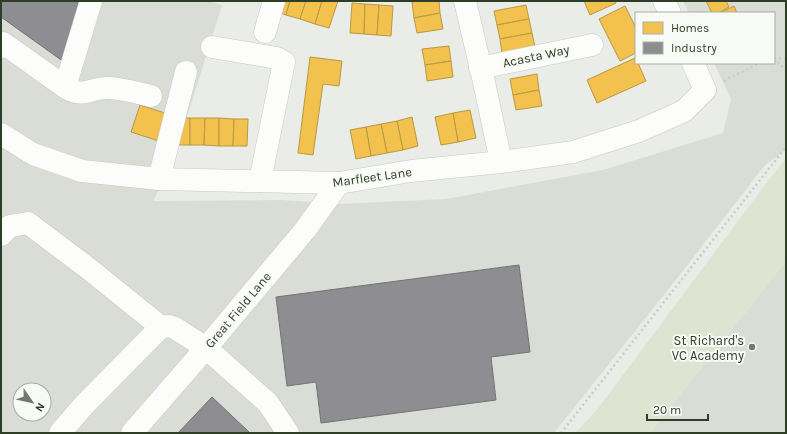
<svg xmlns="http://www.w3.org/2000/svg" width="787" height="434" font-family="Karla,sans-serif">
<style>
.built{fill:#daddd6;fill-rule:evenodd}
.green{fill:#dfe3d2}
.homes{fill:#f2c14e;stroke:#b79a42}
.industry{fill:#8d8d92;stroke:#707572}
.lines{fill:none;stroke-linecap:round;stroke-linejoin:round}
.minor-casing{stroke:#c7c9c4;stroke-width:23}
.path{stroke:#c9cec7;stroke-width:2.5;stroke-dasharray:2 3;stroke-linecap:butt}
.minor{stroke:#fcfcfb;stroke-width:22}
.poi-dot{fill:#707b6a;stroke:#f8faf6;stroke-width:1.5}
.labels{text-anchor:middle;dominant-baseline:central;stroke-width:4;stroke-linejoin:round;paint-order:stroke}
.street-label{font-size:13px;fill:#2e3e26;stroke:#f8faf6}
.poi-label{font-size:13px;fill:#2e3e26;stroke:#f8faf6;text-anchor:end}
</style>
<rect width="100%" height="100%" fill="#eaece7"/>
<g class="built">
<path d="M1,1H209L222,5L172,166L153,201L282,200L340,204L446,199L603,170L723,133L731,99L714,63H774V13H689L683,1H786V150L765,165L682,272L554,433H1ZM20,390H44V414H20Z"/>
<path d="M786,261V433H650Z"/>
</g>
<path class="green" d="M786,159V261L650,433H575L596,411L774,173Z"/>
<g class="homes">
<path d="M275,1H290L286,15L272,10Z"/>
<path d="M290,1H306L300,19L286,15Z"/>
<path d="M306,1H322L315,24L300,19Z"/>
<path d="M322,1H338L329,28L315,24Z"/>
<path d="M417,1H439L440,13L414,18L412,2Z"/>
<path d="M584,1H615L616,3L590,15Z"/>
<path d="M706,1H726L729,7L718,13H712Z"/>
<path d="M352,3L365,4L364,34L350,33Z"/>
<path d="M365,4L379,5L377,35L364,34Z"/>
<path d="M379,5L393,6L391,36L377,35Z"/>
<path d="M526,5L529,19L497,25L494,11Z"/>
<path d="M625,6L636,28V53L620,61L599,19Z"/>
<path d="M734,6L737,13H720Z"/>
<path d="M440,13L443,29L417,33L414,18Z"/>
<path d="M529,19L532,33L500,39L497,25Z"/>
<path d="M532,33L535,47L502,54L500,39Z"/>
<path d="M449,46L451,61L425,65L422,49Z"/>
<path d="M310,57L342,61L339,86L323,84L313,155L298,153Z"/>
<path d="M635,58L636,63H638L646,81L597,103L587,80Z"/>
<path d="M451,61L453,77L427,81L425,65Z"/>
<path d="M537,74L539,90L513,95L510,79Z"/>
<path d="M539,90L542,106L516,110L513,95Z"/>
<path d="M140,105L168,114L159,141L131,132Z"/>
<path d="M470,110L476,138L458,142L453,113Z"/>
<path d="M453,113L458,142L441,145L435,117Z"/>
<path d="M412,117L418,146L403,150L397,121Z"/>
<path d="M176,118H190V145H175Z"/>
<path d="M190,118H205L204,145H190Z"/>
<path d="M205,118H219V146L204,145Z"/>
<path d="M219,118L234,119L233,146H219Z"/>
<path d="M234,119H248L247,146H233Z"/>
<path d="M397,121L403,150L387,153L381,124Z"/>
<path d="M381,124L387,153L371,156L366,127Z"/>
<path d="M366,127L371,156L356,159L350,130Z"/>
</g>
<g class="industry">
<path d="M1,1H81L64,62L1,17Z"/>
<path d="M519,265L530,352L491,357L496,400L321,423L316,382L287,386L276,297Z"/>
<path d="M212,397L250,433H178Z"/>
</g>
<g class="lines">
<g class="minor-casing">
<g id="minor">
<path d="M465,1L484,82L501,162"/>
<path d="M664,1L670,13"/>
<path d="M265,32L274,1"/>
<path d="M1,47L3,43L65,87L91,1"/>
<path d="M212,47L277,58L284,62L260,181"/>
<path d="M480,68L592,45"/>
<path d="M65,87C81,99 90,88 107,88C122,88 137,93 151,96"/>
<path d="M1,134L33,154L82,171L159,179L339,183L411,171L501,162L573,152L639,131L684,111L705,90L693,63"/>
<path d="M159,179L186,72"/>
<path d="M1,235L10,226L28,223L89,269L161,327"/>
<path d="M60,433L85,404L161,327L169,326L175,328L206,348L268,403L288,433"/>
<path d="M132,433L206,348L305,230L339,183"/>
</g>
</g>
<g class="path">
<path d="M774,58L786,59"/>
<path d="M774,59L786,70"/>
<path d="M724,81L759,63"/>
<path d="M561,433L786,147"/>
</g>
<use href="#minor" class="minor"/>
</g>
<circle class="poi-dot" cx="752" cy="347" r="4"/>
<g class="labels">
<g class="street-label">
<text transform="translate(536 56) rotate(-12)">Acasta Way</text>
<text transform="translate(372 177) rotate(-8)">Marfleet Lane</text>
<text transform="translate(238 310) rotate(-50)">Great Field Lane</text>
</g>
<g class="poi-label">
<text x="744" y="340">St Richard's<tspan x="744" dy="15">VC Academy</tspan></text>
</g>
</g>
<rect width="787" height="434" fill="none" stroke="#2e3e26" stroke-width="4"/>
<rect x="635" y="12" width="140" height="52" fill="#f8faf6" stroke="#a7afa3"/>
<rect x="643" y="22" width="20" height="12" fill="#f2c14e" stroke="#a7afa3"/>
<text x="671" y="32" font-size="12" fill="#2e3e26">Homes</text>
<rect x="643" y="42" width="20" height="12" fill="#8d8d92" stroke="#a7afa3"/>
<text x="671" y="52" font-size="12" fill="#2e3e26">Industry</text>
<g transform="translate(32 402) rotate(124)"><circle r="19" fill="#f8faf6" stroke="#a7afa3"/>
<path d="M0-3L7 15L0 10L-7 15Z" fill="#707b6a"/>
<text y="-6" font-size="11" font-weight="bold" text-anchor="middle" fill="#2e3e26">N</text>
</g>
<path d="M647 414v6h61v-6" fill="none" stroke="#2e3e26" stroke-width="2"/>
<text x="653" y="414" font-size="12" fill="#2e3e26" stroke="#f8faf6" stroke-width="3" paint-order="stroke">20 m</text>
</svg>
